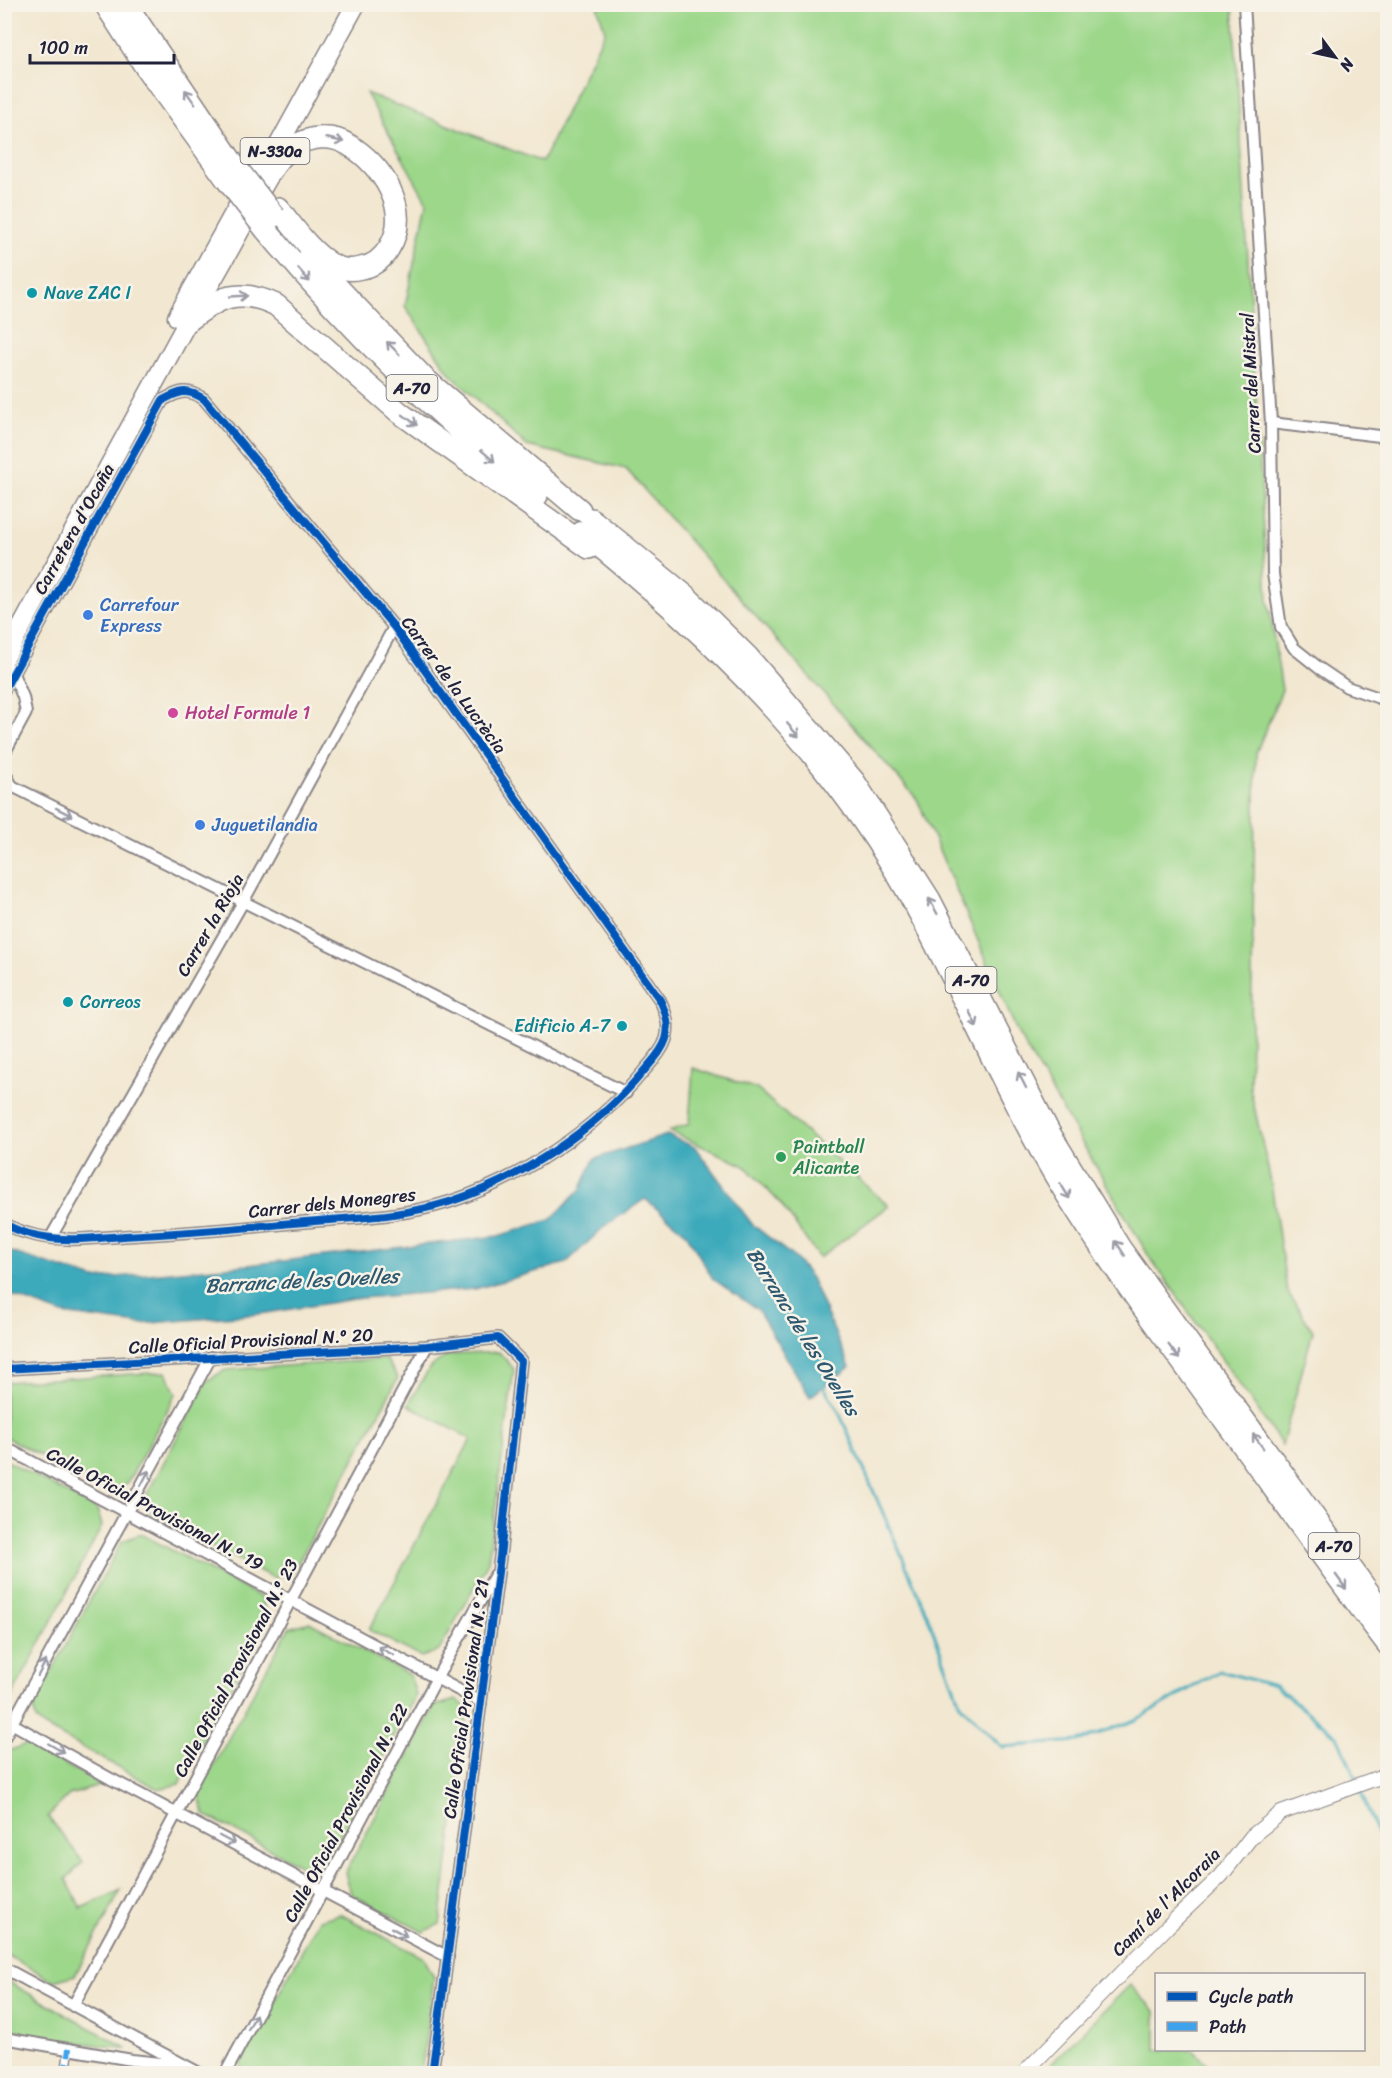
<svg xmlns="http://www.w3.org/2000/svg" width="1392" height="2078" font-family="Sriracha,sans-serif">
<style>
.green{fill:#9cd78a;stroke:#5f7c62;stroke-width:1.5}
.water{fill:#3daabc;stroke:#30667c;stroke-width:1.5}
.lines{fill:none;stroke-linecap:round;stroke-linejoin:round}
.stream{stroke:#3daabc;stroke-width:3}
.pedestrian-casing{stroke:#8a8486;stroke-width:11}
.minor-casing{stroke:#8a8486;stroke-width:14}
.tertiary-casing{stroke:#8a8486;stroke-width:16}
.primary-casing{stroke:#8a8486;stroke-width:21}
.motorway-casing{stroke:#8a8486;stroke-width:24}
.pedestrian{stroke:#fff;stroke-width:8}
.minor{stroke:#fff;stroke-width:10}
.tertiary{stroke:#fff;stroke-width:14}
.primary{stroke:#fff;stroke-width:18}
.motorway{stroke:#fff;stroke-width:21}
.motorway-bridge-casing{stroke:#8a8486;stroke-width:24;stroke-linecap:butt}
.motorway-bridge{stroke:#fff;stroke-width:21}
.quiet{stroke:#3ea2ec;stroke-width:6;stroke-dasharray:12 6;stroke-linecap:butt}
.cycleway-casing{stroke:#f7f3e8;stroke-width:11}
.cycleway{stroke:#0057b8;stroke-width:8}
.oneway{stroke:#9c9ca7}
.culture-dot{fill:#0f9aa8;stroke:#f7f3e8;stroke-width:2}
.shop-dot{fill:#3f7fe0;stroke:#f7f3e8;stroke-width:2}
.hotel-dot{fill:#d1479c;stroke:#f7f3e8;stroke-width:2}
.leisure-dot{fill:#2e9e5b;stroke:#f7f3e8;stroke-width:2}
.labels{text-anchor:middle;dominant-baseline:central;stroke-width:5;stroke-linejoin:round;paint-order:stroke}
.shield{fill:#f7f3e8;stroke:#62616f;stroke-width:1.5}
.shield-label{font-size:16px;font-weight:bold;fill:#22223b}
.culture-label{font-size:18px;fill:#0d838f;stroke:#f7f3e8;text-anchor:start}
.street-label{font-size:18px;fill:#22223b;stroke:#f7f3e8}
.shop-label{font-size:18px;fill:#366cbe;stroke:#f7f3e8;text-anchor:start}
.hotel-label{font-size:18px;fill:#b23c85;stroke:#f7f3e8;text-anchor:start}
.leisure-label{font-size:18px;fill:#27864d;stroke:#f7f3e8;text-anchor:start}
.water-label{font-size:20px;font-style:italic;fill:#2d586f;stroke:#f7f3e8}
</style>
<rect width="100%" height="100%" fill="#f7f3e8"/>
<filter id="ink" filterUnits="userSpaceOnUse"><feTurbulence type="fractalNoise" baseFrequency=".0167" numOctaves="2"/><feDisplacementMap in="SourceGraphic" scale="12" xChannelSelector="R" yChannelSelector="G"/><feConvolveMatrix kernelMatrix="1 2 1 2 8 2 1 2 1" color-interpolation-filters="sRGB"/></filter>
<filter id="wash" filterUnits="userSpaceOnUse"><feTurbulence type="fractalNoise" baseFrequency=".008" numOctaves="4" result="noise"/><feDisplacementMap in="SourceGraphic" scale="24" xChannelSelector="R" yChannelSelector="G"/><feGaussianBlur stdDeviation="1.35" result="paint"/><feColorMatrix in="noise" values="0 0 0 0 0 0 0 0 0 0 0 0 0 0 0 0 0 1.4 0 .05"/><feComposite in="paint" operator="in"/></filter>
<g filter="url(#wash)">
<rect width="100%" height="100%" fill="#f2e7d0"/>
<g class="green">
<path d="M597,5H1233L1268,600L1282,690L1256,753L1250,1088L1271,1182L1287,1291L1313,1331L1282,1445L1147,1253L1019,1036L917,799L626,469L527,446L450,374L405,306L427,202L366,93L542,162L605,31Z"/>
<path d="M693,1068L757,1089L889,1206L819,1258L780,1203L745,1166L669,1131L689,1124Z"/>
<path d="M499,1352L514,1369L488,1562L439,1651L421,1657L369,1630L471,1439L408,1405L430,1367L448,1355Z"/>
<path d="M386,1359L398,1378L293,1572L273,1578L152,1514L147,1494L207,1381L225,1370Z"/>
<path d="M166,1372L176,1394L127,1484L107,1490L5,1437V1382Z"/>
<path d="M5,1460L97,1509L102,1526L11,1698H5Z"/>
<path d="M141,1534L261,1597L269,1618L179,1784L158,1789L45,1727L36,1720L33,1706L122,1541Z"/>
<path d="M309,1622L410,1675L416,1695L325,1864L307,1869L205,1815L198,1794L289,1628Z"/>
<path d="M456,1700L468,1708L440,1924L423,1932L351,1894L345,1873L435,1706Z"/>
<path d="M27,1744L103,1785L69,1795L48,1816L83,1862L66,1879L81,1908L121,1890L75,1975L54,1981L5,1954V1758L8,1751Z"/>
<path d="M340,1914L424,1958L434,1977L421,2073H243L240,2065L319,1920Z"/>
<path d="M5,1980L128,2049L5,2033Z"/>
<path d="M1130,1985L1156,2012V2050H1193L1217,2073H1041Z"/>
</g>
<path class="water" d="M667,1135L695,1147L752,1224L796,1259L811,1278L850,1367L810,1397L758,1310L713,1279L686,1233L645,1199L604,1227L566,1263L475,1289L361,1298L260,1314L139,1324L62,1314L5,1293V1250L95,1279L247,1265L498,1236L550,1220L580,1190L594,1159Z"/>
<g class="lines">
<g class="stream">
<path d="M822,1384L838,1410L927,1614L960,1704L1002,1747L1078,1741L1136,1720L1220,1671L1275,1686L1337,1736L1357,1781"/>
<path d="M1359,1787L1388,1861"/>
</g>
</g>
</g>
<g filter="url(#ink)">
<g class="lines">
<g class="pedestrian-casing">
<path id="pedestrian" d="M66,2074L69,2048"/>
</g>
<g class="minor-casing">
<g id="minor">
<path d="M1244,4L1271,423L1273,574L1281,627L1294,648L1319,668L1347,687L1388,701"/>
<path d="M1271,423L1388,437"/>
<path d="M4,690L163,400C180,391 187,388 204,399L394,627L660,1000C666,1013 670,1025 666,1039C662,1052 651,1062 643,1072C594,1131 521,1179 449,1202C398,1218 344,1218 292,1223C236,1229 180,1233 124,1236C96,1238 66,1242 38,1236C28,1234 13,1229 4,1223"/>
<path d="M4,754L26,713L23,697L11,669"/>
<path d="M4,771L12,786L4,781"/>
<path d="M12,786L626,1093"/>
<path d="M51,1237L243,902L394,627"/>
<path d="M4,1369L427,1346L498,1338L521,1361L500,1557L432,2074"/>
<path d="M4,1447L481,1702"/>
<path d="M4,1719L111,1779L448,1957"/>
<path d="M4,1738L211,1357"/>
<path d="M4,1968L201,2074"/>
<path d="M73,2006L427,1346"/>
<path d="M4,2038L132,2060L179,2065"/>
<path d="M225,2074L440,1672L495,1575"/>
</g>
</g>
<g class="tertiary-casing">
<path id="tertiary" d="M1023,2074L1167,1927L1221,1876L1252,1836L1281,1813L1388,1774"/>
</g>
<g class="primary-casing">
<g id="primary">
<path d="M267,166L356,4"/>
<path d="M177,317L268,151"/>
<path d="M4,659L195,308"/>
</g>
</g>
<g class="motorway-casing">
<g id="motorway">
<path d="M105,4L148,71L227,180"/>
<path d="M126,4L235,166"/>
<path d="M266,230C348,328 437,416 537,496"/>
<path d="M309,257L425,379L580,510"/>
<path d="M198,301C215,274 230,246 245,218C258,194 270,163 293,147C309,136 332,134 349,145C381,164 413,210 389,248C383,258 374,266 361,268C350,271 341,270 331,264C309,251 294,227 278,208"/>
<path d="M188,321C219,297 238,287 276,305L400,413L589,548"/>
<path d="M591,519L687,597L748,657L854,781L930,900L1049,1132L1120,1248L1388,1619"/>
<path d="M582,532C711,635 828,751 910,896C964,993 1006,1097 1065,1192C1113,1269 1167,1341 1220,1414C1276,1491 1330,1569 1388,1645"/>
</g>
</g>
<use href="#pedestrian" class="pedestrian"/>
<use href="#minor" class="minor"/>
<use href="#tertiary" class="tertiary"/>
<use href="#primary" class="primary"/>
<use href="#motorway" class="motorway"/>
<g class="motorway-bridge-casing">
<g id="motorway-bridge">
<path d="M235,166L274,216"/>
<path d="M227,180L266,230"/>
</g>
</g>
<use href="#motorway-bridge" class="motorway-bridge"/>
<path class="quiet" d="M66,2074L69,2048"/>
<g class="cycleway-casing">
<g id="cycleway">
<path d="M4,690L163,400C180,391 187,388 204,399L394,627L660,1000C666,1013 670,1025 666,1039C662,1052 651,1062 643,1072C594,1131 521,1179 449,1202C398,1218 344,1218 292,1223C236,1229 180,1233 124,1236C96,1238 66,1242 38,1236C28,1234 13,1229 4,1223"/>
<path d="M4,1369L427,1346L498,1338L521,1361L500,1557L432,2074"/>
</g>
</g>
<use href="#cycleway" class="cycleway"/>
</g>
<defs><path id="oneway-shaft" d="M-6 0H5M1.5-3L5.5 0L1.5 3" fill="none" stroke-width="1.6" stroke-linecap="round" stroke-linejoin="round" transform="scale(1.5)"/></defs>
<g class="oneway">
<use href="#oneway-shaft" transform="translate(190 97) rotate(-125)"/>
<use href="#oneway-shaft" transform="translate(335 140) rotate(13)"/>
<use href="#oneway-shaft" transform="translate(304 275) rotate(49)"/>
<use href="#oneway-shaft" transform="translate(239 296) rotate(-3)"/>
<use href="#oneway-shaft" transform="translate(393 348) rotate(-135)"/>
<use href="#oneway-shaft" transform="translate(410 420) rotate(37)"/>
<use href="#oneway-shaft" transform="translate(488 456) rotate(41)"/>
<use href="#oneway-shaft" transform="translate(793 730) rotate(49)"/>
<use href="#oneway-shaft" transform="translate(64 812) rotate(27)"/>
<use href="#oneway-shaft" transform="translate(933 906) rotate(-119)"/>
<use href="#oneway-shaft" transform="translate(973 1019) rotate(64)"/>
<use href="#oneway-shaft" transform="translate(1022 1080) rotate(-117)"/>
<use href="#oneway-shaft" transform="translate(1065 1191) rotate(59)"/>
<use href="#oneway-shaft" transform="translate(1120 1248) rotate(-123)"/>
<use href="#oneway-shaft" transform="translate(1174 1352) rotate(53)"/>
<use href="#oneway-shaft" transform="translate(1258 1441) rotate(-126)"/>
<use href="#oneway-shaft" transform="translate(145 1478) rotate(-62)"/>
<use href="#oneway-shaft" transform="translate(1341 1582) rotate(54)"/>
<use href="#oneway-shaft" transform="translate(386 1651) rotate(-152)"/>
<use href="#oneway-shaft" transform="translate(42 1668) rotate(-62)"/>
<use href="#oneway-shaft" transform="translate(56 1748) rotate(30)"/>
<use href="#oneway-shaft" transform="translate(227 1840) rotate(28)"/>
<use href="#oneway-shaft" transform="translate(399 1932) rotate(29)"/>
<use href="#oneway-shaft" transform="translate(252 2022) rotate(-62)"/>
</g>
</g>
<g class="culture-dot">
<circle cx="32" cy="293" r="6"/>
<circle cx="68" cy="1002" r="6"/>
<circle cx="622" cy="1026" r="6"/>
</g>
<g class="shop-dot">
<circle cx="88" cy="615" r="6"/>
<circle cx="200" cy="825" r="6"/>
</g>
<circle class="hotel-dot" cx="173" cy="713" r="6"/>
<circle class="leisure-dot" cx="781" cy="1157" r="6"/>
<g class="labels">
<g class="shield">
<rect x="240.5" y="138" width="69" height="26" rx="4.5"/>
<rect x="386.5" y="375" width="51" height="26" rx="4.5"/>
<rect x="945.5" y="967" width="51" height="26" rx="4.5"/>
<rect x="1308.5" y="1533" width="51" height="26" rx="4.5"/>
</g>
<g class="shield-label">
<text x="275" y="151">N-330a</text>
<text x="412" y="388">A-70</text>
<text x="971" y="980">A-70</text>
<text x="1334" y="1546">A-70</text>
</g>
<g class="culture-label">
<text x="44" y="293">Nave ZAC I</text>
<text x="80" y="1002">Correos</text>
<text x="610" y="1026" text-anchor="end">Edificio A-7</text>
</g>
<g class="street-label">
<text transform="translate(1251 383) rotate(-93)">Carrer del Mistral</text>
<text transform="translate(74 529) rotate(-61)">Carretera d'Ocaña</text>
<text transform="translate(454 685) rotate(54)">Carrer de la Lucrècia</text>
<text transform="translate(210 925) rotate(-60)">Carrer la Rioja</text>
<text transform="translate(332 1203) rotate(-6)">Carrer dels Monegres</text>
<text transform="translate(251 1341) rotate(-3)">Calle Oficial Provisional N.º 20</text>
<text transform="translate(155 1509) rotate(28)">Calle Oficial Provisional N.º 19</text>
<text transform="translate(236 1668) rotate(-62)">Calle Oficial Provisional N.º 23</text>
<text transform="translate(466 1699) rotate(-82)">Calle Oficial Provisional N.º 21</text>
<text transform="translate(346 1813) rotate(-62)">Calle Oficial Provisional N.º 22</text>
<text transform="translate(1166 1902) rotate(-45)">Camí de l'Alcoraia</text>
</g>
<g class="shop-label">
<text x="100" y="605">Carrefour<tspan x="100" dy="21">Express</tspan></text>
<text x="212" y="825">Juguetilandia</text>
</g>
<g class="hotel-label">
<text x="185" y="713">Hotel Formule 1</text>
</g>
<g class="leisure-label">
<text x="793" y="1147">Paintball<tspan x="793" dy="21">Alicante</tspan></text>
</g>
<g class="water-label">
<text transform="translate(302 1281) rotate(-3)">Barranc de les Ovelles</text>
<text transform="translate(803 1332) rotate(58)">Barranc de les Ovelles</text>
</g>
</g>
<rect width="1392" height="2078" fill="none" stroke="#f7f3e8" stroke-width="24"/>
<rect x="1155" y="1973" width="210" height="78" fill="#f7f3e8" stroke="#a29fa3" stroke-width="1.5"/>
<rect x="1167" y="1992" width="30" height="9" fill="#0057b8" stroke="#a29fa3" stroke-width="1.5"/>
<text x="1209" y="2003" font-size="18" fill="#22223b">Cycle path</text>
<rect x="1167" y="2022" width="30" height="9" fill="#3ea2ec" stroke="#a29fa3" stroke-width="1.5"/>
<text x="1209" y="2033" font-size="18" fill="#22223b">Path</text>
<g transform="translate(1335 57) rotate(123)" stroke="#f7f3e8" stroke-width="4.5" paint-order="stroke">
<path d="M0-4.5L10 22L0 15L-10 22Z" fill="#22223b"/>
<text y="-9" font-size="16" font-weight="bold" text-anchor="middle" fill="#22223b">N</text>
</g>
<path d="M30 54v9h144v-9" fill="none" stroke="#22223b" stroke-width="3"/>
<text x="39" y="54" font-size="18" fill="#22223b" stroke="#f7f3e8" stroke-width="4.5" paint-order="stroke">100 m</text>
</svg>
